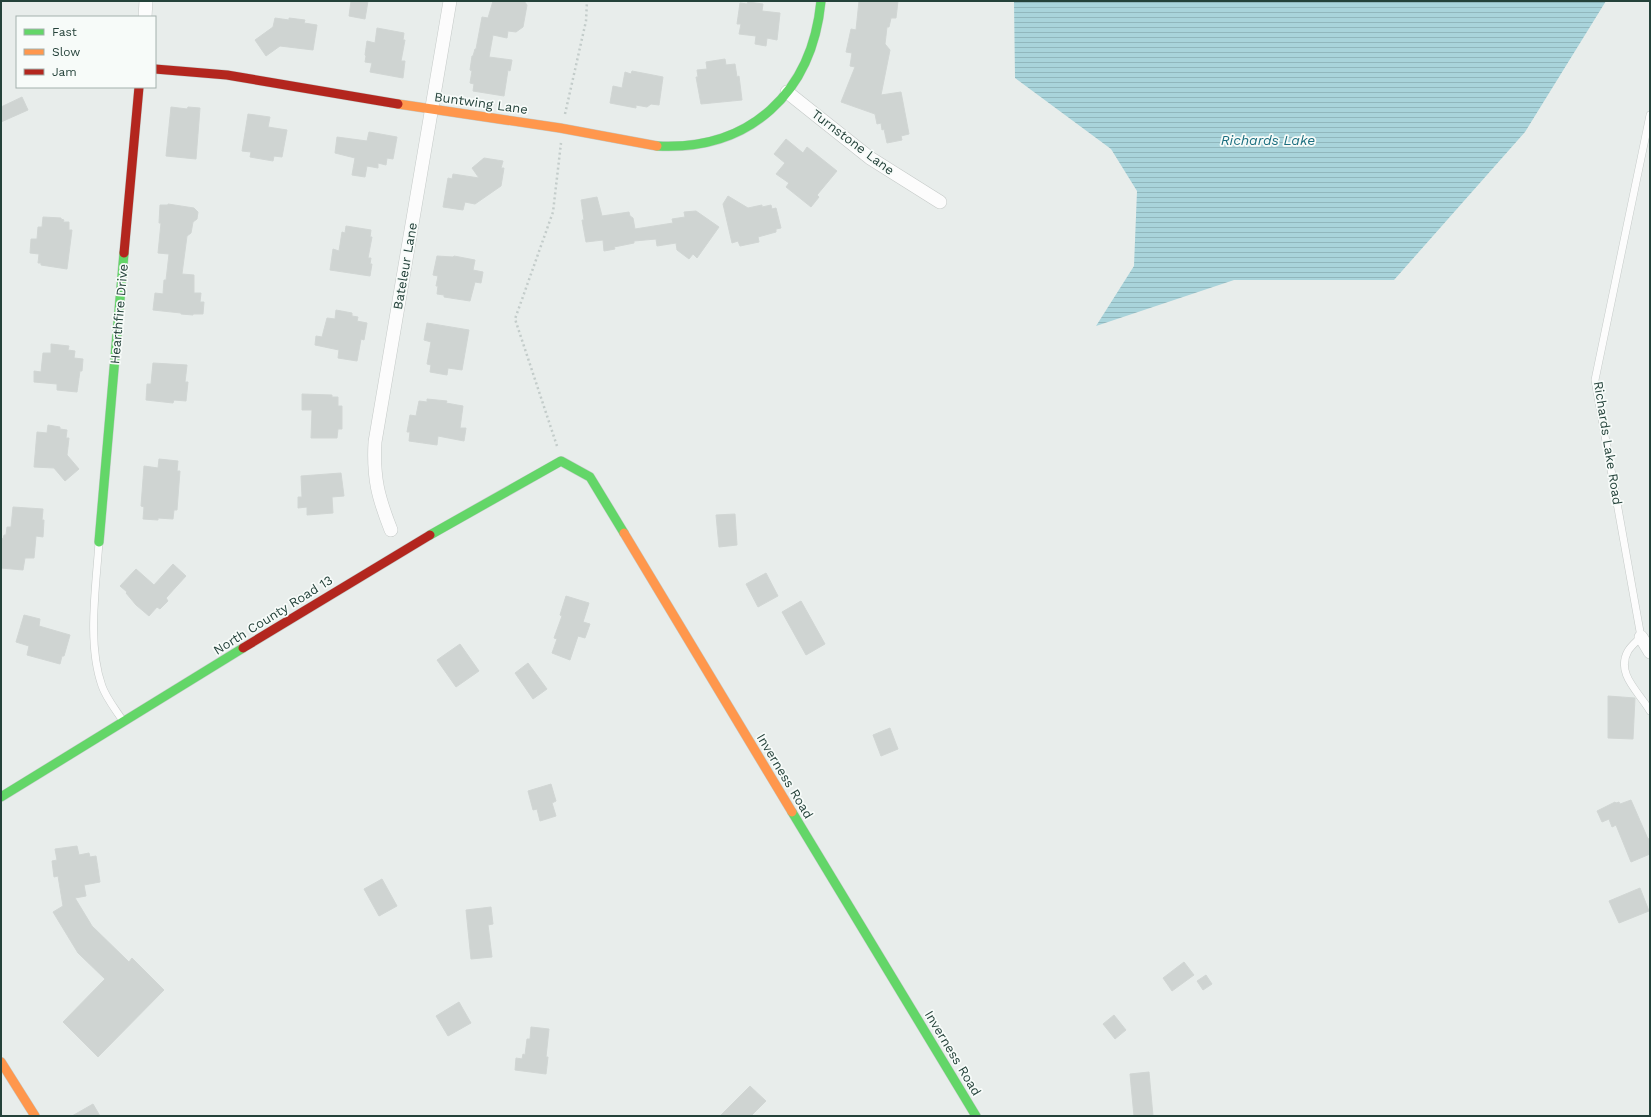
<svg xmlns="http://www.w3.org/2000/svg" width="1651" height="1117" font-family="'Work Sans',sans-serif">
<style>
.water{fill:url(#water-rules)}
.building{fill:#cfd4d2;stroke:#d1d6d4}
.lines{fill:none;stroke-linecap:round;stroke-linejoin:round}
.lane-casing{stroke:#c5cac8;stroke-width:8}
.street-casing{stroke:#c5cac8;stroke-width:14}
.fast-casing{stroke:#c3cbc8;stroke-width:10}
.slow-casing{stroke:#c3cbc8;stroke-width:10}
.jam-casing{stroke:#c3cbc8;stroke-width:10}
.path{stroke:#c3ccca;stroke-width:2.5;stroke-dasharray:2 3;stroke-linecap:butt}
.lane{stroke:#fcfcfc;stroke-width:7}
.street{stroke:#fcfcfc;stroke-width:13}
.fast{stroke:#63d668;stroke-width:9}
.slow{stroke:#ff974d;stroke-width:9}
.jam{stroke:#b3261e;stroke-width:9}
.labels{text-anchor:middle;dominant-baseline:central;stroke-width:3.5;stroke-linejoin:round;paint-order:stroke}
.street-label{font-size:13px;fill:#24423a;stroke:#f7fbf9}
.water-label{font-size:14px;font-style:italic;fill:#1c6f80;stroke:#f7fbf9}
</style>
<defs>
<pattern id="water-rules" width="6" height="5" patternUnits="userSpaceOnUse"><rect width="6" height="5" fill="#a9d4db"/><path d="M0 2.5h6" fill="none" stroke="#91b7bd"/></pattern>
</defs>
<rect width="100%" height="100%" fill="#e8edeb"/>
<path class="water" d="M1014,1H1606L1525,132L1394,280H1234L1096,326L1134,266L1137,191L1111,149L1015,78Z"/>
<g class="building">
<path d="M351,1H368L365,19L349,16Z"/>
<path d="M493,1H524L527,5L523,27L516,32L508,31L507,38L493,35L489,57L512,60L510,71L508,70L504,96L473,91L474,84L470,83L472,71L470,70L472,56H473L475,49H476L482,17L488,18Z"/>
<path d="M859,1H898L896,18H891L889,27H887L885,44L890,50L881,95L901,92L909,134L901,136L902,140L887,143L884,129L882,130L881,123L877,124L875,114L841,102L855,67L850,66L852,53L846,52L851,29L856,30Z"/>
<path d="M748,2L763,4L762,11L780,13L777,40L767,38L766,46L755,44L756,36L739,34L741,24H737L740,3L747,4Z"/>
<path d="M275,18L289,20V18L305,20L304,23L317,25L313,50L280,46L266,56L255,40L273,27Z"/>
<path d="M377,28L404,33L403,40H405L401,61H405L403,78L370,72L372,63L365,62L366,56L365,55L367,41L375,43Z"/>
<path d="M725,59L726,65L735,64L737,77L739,76L742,100L701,104L696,77H698L697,70L707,69L706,62Z"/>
<path d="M632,71L663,77L659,105L651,104L647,107L636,105V108L610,103L613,86L622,88L625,72L631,74Z"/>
<path d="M22,97L28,110L1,122V107Z"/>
<path d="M171,107L187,109L188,107L200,108L196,159L166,156Z"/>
<path d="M248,114L270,117L268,127L287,130L282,157L274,156L273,161L250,157L251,152L242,151Z"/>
<path d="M369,132L397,137L393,159L387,158L386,165L378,163V168L367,166L365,177L352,175L355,158L335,153L337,137L367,141Z"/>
<path d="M786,139L803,153L807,147L837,171L817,195L819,197L811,207L786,187L789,183L776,174L785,163L774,154Z"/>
<path d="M484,158L503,161L501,168H504L501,186L475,204L465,202L463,210L443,207L448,178L452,179L453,174L479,178L472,168Z"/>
<path d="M728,196L748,208L762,205V207L771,205L772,209L776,208L781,228L776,229V232L758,237L759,242L740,246L738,241L732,243L723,204Z"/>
<path d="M597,197L602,216L629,212L630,216L633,218L635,229L673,223L672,219L685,217L684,212L696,211L719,227L697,258L693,254L689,259L677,250L676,243L657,246L656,239L634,241V243L614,247L615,249L604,251L603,240L586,242L582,220H584L581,200Z"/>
<path d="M168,204L194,208L198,212L197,219L193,222L191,233L187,236L182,274L194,275V293H201L200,302H204L203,314H193V315L181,314V313L153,310L155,293L163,294L164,280H166L169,254L158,253L161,223H159L160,205H168Z"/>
<path d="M43,217L61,218V219L64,220L63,222H69V230H72L67,269L41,265V263H38L39,254L30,253L31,239H37L38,227H42Z"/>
<path d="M346,226L371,230L370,237H372L368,258H371L370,264H372L370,276L330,270L333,249L339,251L342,232L345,233Z"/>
<path d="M437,256L453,257L454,256L475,260L473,270L483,272L481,283L475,282L470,301L444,297V295L437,294L438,286H436L438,276L433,275Z"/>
<path d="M336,310L352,313V316L358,317L357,321L367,323L364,340L361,339L357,361L338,358L339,350L315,345L316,336L322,337L327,318L335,319Z"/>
<path d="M427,323L469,330L462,370L448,368L447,375L430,372L431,365L427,364L431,342L424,340Z"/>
<path d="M51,344L69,346L68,350L75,351L74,358L83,359L82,371H80L77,392L57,390V384L34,382V371L41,372L43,353H51Z"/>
<path d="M153,363L187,365L185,382H188L186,401L174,400L173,403L146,400L147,384H151Z"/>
<path d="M302,394L332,395V397H338V406H342V429H338L337,438H311L312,410H302Z"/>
<path d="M427,399L447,401L446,403L463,406L460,428H466L464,441L438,436L437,445L409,441L410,432H407L410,415L416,416L419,401L427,402Z"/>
<path d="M48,425L60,427V429L67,430L66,438H69L67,455L79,469L65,481L54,468L34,467L37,432L47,433Z"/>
<path d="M159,459L178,461L177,471H180L177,510H174L173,519L158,518V520L143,519L144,507L141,506L144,466L158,468Z"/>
<path d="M341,473L344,496L332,497L333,513L307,515V507L298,508V497H302L301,476Z"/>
<path d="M13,507L43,509L42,520H44L43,537L36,536L34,558H25L23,570L1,568L2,538L3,539L4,535H6L7,527H11Z"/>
<path d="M735,514L737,545L719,547L716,515Z"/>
<path d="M173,564L186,576L166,598L168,601L160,609L157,607L149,616L136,605L126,593L127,592L120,586L136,569L154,585Z"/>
<path d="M766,573L778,596L758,607L746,584Z"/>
<path d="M566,596L589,603L583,622L590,624L585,638L578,636L570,660L552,653L557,639L554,638L562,616L560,615Z"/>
<path d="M801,601L825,644L806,655L782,612Z"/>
<path d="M24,615L40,619L39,626L70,635L64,656H62L60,664L27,655L29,646L16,642Z"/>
<path d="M460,644L479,671L456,687L437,660Z"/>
<path d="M528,663L547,689L533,699L515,673Z"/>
<path d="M1608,696L1635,698L1633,739L1608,738Z"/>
<path d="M890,728L898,749L881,756L873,735Z"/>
<path d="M551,784L556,801L552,803L556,816L540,821L537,809L533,810L528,791Z"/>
<path d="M1631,800L1648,839L1650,838V854L1631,862L1616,825L1612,827L1609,819L1602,822L1597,811L1615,802L1616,803L1619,802L1620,804Z"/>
<path d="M77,846L79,855L89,853L90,857L96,856L100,882L84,885L86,896L75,898L92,926L129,962L132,958L164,990L98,1057L63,1022L105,979L78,953L53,912L63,906L58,876L54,877L52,861L57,860L55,849Z"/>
<path d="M382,879L397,906L379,916L364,889Z"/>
<path d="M1640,888L1649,911L1619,923L1609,901Z"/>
<path d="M491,907L493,924L488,925L492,957L471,959L466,910Z"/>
<path d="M1184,962L1194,975L1172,991L1163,978Z"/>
<path d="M1206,975L1212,984L1203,990L1197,981Z"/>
<path d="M459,1002L471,1023L448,1036L436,1016Z"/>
<path d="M1114,1015L1126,1030L1115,1039L1103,1024Z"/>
<path d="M531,1027L549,1029L546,1057H548L546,1074L515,1070L516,1058L522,1059L523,1054L525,1055L527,1039H530Z"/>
<path d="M1149,1072L1153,1116H1134L1130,1074Z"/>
<path d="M750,1086L766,1101L751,1116H720Z"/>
<path d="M93,1104L100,1116H72Z"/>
</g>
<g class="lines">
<g class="lane-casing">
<g id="lane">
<path d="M1650,115L1595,380L1641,637C1637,641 1631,646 1628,651C1615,674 1640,693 1650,711"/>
<path d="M99,542C96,587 87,644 102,686C106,698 116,710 123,721"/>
</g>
</g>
<g class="street-casing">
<g id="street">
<path d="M145,17L146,1"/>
<path d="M787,92L870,158L940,202"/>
<path d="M391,530C378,497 373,478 375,442L450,1"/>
<path d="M1641,637L1650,652"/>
</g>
</g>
<g class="fast-casing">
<g id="fast">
<path d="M657,146C750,151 812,93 821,1"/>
<path d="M430,535L561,461L590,477L624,533"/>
<path d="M99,542L124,253"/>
<path d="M1,797L243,648"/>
<path d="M792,812L976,1116"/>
</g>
</g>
<g class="slow-casing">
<g id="slow">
<path d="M398,104L560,128L657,146"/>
<path d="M624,533L792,812"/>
<path d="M1,1062L35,1116"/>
</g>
</g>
<g class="jam-casing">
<g id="jam">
<path d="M155,69L227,75L398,104"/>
<path d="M124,253L139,87"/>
<path d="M243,648L430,535"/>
</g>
</g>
<g class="path">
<path d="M565,114L586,21L587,1"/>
<path d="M557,446L515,319L553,212L561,143"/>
</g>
<use href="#lane" class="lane"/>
<use href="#street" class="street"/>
<use href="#fast" class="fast"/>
<use href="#slow" class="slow"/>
<use href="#jam" class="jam"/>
</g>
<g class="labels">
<g class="street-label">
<text transform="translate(481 103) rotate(8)">Buntwing Lane</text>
<text transform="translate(853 142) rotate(37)">Turnstone Lane</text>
<text transform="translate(405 266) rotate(-80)">Bateleur Lane</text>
<text transform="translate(119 314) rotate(-85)">Hearthfire Drive</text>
<text transform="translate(1608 443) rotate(81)">Richards Lake Road</text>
<text transform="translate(273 615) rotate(-32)">North County Road 13</text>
<text transform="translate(785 776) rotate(59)">Inverness Road</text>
<text transform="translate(953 1053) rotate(59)">Inverness Road</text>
</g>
<g class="water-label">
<text x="1268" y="140">Richards Lake</text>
</g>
</g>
<rect width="1651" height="1117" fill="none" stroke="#24423a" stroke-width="4"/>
<rect x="16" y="16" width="140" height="72" fill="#f7fbf9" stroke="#a3b1ad"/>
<rect x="24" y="29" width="20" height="6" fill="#63d668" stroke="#a3b1ad"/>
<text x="52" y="36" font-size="12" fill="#24423a">Fast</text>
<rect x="24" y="49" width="20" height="6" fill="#ff974d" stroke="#a3b1ad"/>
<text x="52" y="56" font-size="12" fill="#24423a">Slow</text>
<rect x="24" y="69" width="20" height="6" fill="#b3261e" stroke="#a3b1ad"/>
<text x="52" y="76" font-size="12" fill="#24423a">Jam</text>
</svg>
